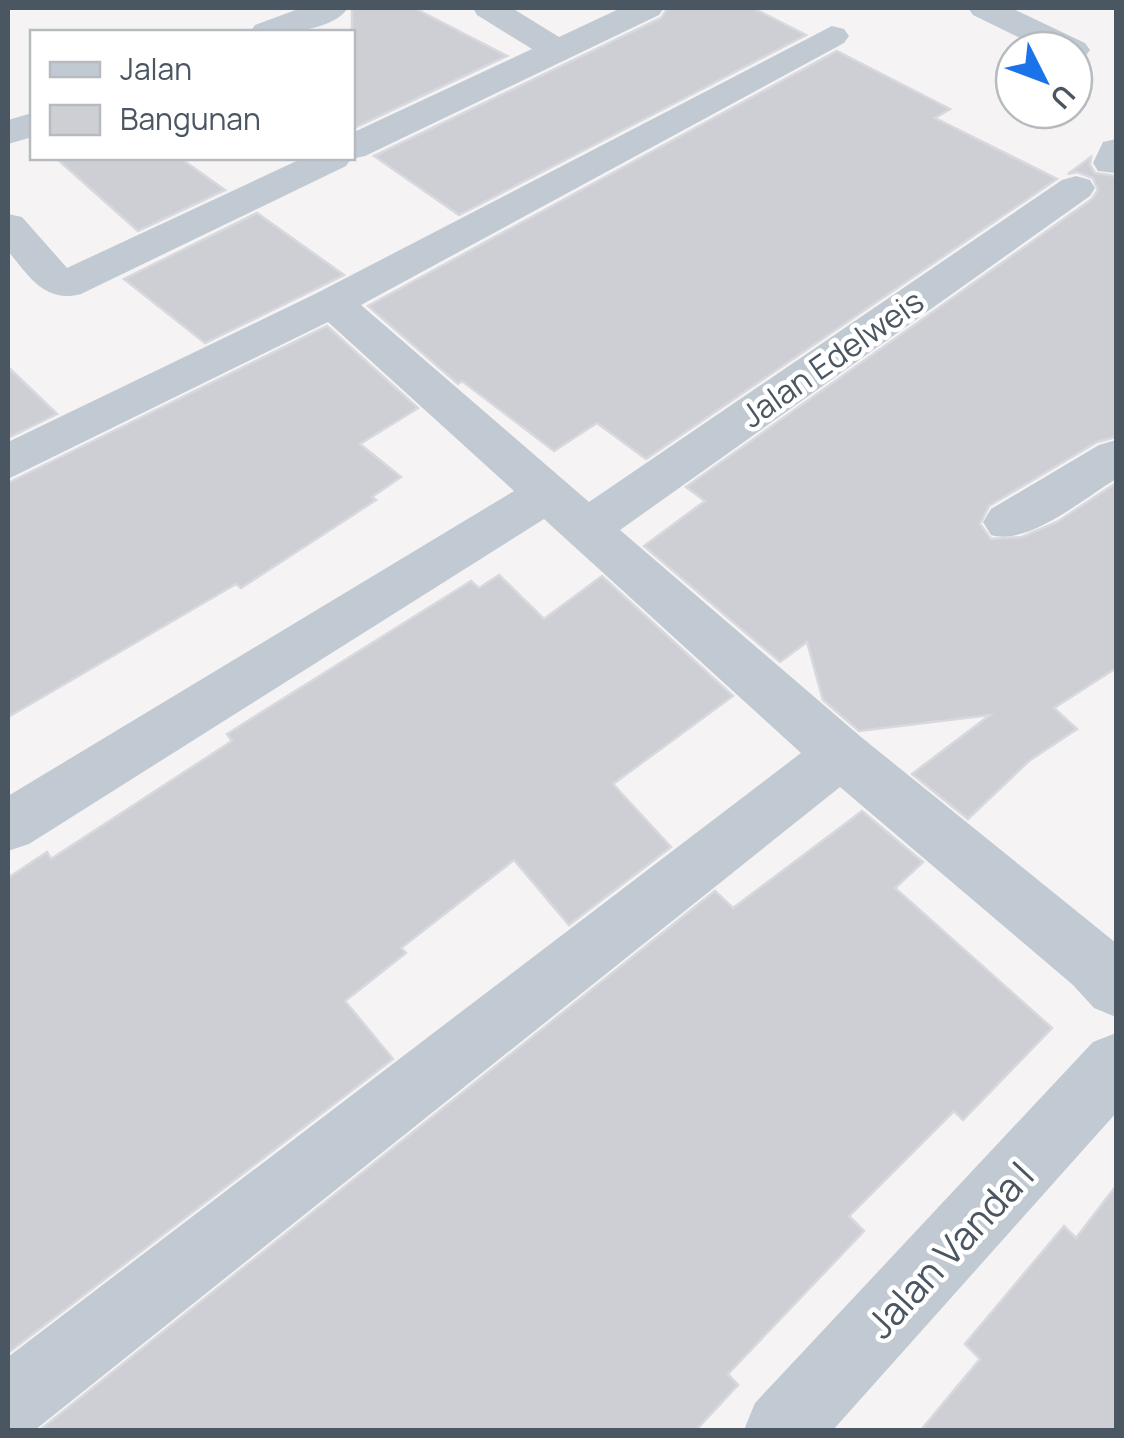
<svg xmlns="http://www.w3.org/2000/svg" width="1124" height="1438" font-family="Manrope,sans-serif">
<style>
.building{fill:#cdcfd5;stroke:#d7d9de;stroke-width:2.5}
.lines{fill:none;stroke-linecap:round;stroke-linejoin:round}
.minor{fill:#c1cad2;fill-rule:evenodd}
.tertiary{fill:#c1cad2;fill-rule:evenodd}
.labels{text-anchor:middle;dominant-baseline:central;stroke-width:9;stroke-linejoin:round;paint-order:stroke}
.street-label{font-size:32px;fill:#4a5661;stroke:#fff}
.near-street-label{font-size:38px;fill:#4a5661;stroke:#fff}
</style>
<rect width="100%" height="100%" fill="#f5f3f3"/>
<g class="building">
<path d="M352,8H414L507,56L352,129Z"/>
<path d="M668,8H753L806,35L459,215L374,156L661,18Z"/>
<path d="M837,51L950,109L935,118L1057,179L646,459L597,423L554,451L462,381L458,384L368,306Z"/>
<path d="M1091,157L1090,165L1095,173L1116,176V437L1097,442L989,506L980,524L991,539L1022,537L1057,522L1116,483V668L1054,708L1077,729L1029,761L968,819L912,774L990,715L859,731L823,700L807,642L780,662L644,546L705,501L686,487L1092,199L1098,190L1093,178L1077,172L1068,174Z"/>
<path d="M56,158H180L225,190L138,231Z"/>
<path d="M257,213L344,275L205,343L124,279Z"/>
<path d="M327,326L418,408L360,444L401,477L372,497L376,500L241,588L236,584L8,717V483Z"/>
<path d="M8,367L57,414L8,438Z"/>
<path d="M499,575L544,619L602,576L733,696L613,784L671,847L569,925L514,860L401,948L406,953L345,1001L393,1059L8,1353V878L47,852L51,859L232,741L227,734L471,581L479,588Z"/>
<path d="M862,811L923,862L895,888L1052,1028L963,1120L954,1111L849,1216L864,1231L728,1374L738,1385L696,1430H40L715,891L733,908Z"/>
<path d="M1116,1186V1430H921L980,1359L965,1344L1064,1226L1076,1238Z"/>
</g>
<g class="lines">
<g class="minor">
<path d="M301,8H348C331,33 277,34 250,32L255,25Z"/>
<path d="M473,8H512L559,37L621,8H664L659,15L365,156L351,159L346,166L81,294C45,304 28,275 8,251V214L22,217L67,268L303,158H352V133L532,49L477,15Z"/>
<path d="M832,26L844,29L849,36L844,43L361,305L589,502L1062,180L1076,176L1090,180L1095,188L1090,196L620,530L861,737L1116,943V1017L1094,1008L1073,985L840,787L35,1430H8V1357L801,753L544,519L29,844L8,851V796L514,491L328,322L8,479V442L317,293Z"/>
<path d="M32,113V137L8,144V120Z"/>
<path d="M1116,139V173L1098,171L1093,163L1103,142Z"/>
<path d="M1116,440V479C1083,499 1028,546 991,535L983,522L991,509L1099,445Z"/>
<path d="M1116,1033V1113L833,1430H744L755,1403L1093,1042Z"/>
</g>
<path class="tertiary" d="M968,8H1011L1085,43L1090,50L1085,57L1074,60V50H1045L973,15Z"/>
</g>
<g class="labels">
<g class="street-label">
<text transform="translate(832 358) rotate(-35)">Jalan Edelweis</text>
</g>
<g class="near-street-label">
<text transform="translate(949 1249) rotate(-47)">Jalan Vanda I</text>
</g>
</g>
<rect width="1124" height="1438" fill="none" stroke="#4a5661" stroke-width="20"/>
<rect x="30" y="30" width="325" height="130" fill="#ffffff" stroke="#b7bbc0" stroke-width="2.5"/>
<rect x="50" y="62" width="50" height="15" fill="#c1cad2" stroke="#b7bbc0" stroke-width="2.5"/>
<text x="120" y="80" font-size="30" fill="#4a5661">Jalan</text>
<rect x="50" y="105" width="50" height="30" fill="#cdcfd5" stroke="#b7bbc0" stroke-width="2.5"/>
<text x="120" y="130" font-size="30" fill="#4a5661">Bangunan</text>
<g transform="translate(1044 80) rotate(132)"><circle r="48" fill="#ffffff" stroke="#b7bbc0" stroke-width="2.5"/>
<path d="M0-8L18 38L0 25L-18 38Z" fill="#1a73e8"/>
<text y="-15" font-size="28" font-weight="bold" text-anchor="middle" fill="#4a5661">U</text>
</g>
</svg>
